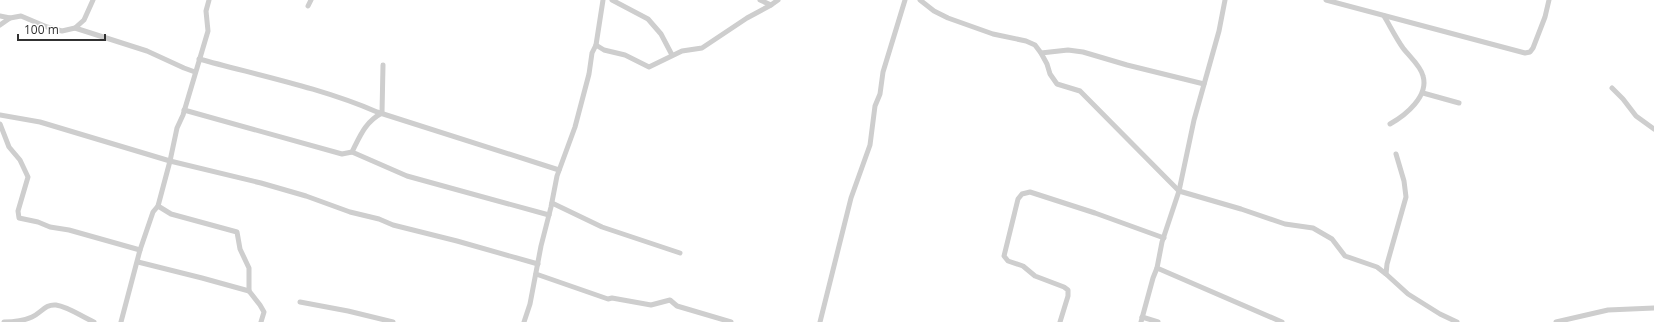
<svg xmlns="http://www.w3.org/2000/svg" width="1654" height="322" font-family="'Open Sans',sans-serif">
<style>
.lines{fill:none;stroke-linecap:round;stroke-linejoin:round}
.street{stroke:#cecece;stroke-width:5}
</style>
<rect width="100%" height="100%" fill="#fff"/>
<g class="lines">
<g class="street">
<path d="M612,0L648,19L661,34L672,55"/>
<path d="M760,0L771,5L778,0"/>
<path d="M920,0L934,11L948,18L993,34L1026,41L1035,45L1041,53L1047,64L1050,74L1057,84L1080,91L1179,191L1241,209L1285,224L1313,228L1332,239L1345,256L1377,267L1386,274L1408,294L1440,314L1457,322"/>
<path d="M1326,0L1525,53L1530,52L1533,48L1545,17L1549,0"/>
<path d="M308,6L311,0"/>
<path d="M0,16L10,18"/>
<path d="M1384,16C1390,26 1396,38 1403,48C1409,56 1421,66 1423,76C1429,96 1406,115 1390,124"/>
<path d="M0,25L10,18L21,16L47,27L62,31L75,28L84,20L93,0"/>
<path d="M75,28L147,51L184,68L195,72"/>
<path d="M596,45L604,50L625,55L649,67L682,51L702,48L747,18L771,5"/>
<path d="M1041,53L1068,50L1083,52L1127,65L1204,84"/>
<path d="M199,59C257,75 322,88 377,112L559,170"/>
<path d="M1612,88L1623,99L1636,116L1654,129"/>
<path d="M1423,93L1459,103"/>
<path d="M184,110L342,154L352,152L407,176L549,215"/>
<path d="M0,115L40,122L170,161L261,183L306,196L350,212L379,219L393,225L457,241L538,264"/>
<path d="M0,124L9,147L20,160L28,177L18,211L19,218L38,222L50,227L69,230L140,250"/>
<path d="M352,152C360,136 365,122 382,113L383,65"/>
<path d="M552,203L602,227L680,253"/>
<path d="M158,206L171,214L237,232L240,249L249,268V291L260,305L264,312L261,322"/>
<path d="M138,262L202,278L249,291"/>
<path d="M1157,268L1282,322"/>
<path d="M536,274L608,299L612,298L651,305L670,300L677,306L731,322"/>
<path d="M1386,274L1387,264L1406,197L1404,181L1396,154"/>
<path d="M300,302L348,311L393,322"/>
<path d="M1142,317L1158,322"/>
<path d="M4,322C13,322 23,321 32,317C41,313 45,304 56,305C69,307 82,317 94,322"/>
<path d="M121,322L140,250L153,212L158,206L170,161L177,128L183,115L208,31L206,11L209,0"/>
<path d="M524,322L530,304L541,246L551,207L557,176L575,127L589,74L592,53L596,45L603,0"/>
<path d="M820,322L851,198L870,145L875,106L880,94L883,72L905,0"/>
<path d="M1060,322L1068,296V290L1064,287L1035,276L1023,266L1008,261L1004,256L1018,199L1022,194L1030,192L1095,213L1164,238"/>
<path d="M1141,322L1153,278L1157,268L1162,242L1179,191L1194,120L1219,31L1225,0"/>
<path d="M1556,322L1608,310L1654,308"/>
</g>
</g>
<path d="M18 34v6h87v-6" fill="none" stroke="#313131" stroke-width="2"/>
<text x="24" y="34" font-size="12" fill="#313131" stroke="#ffffff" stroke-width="3" paint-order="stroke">100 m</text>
</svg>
